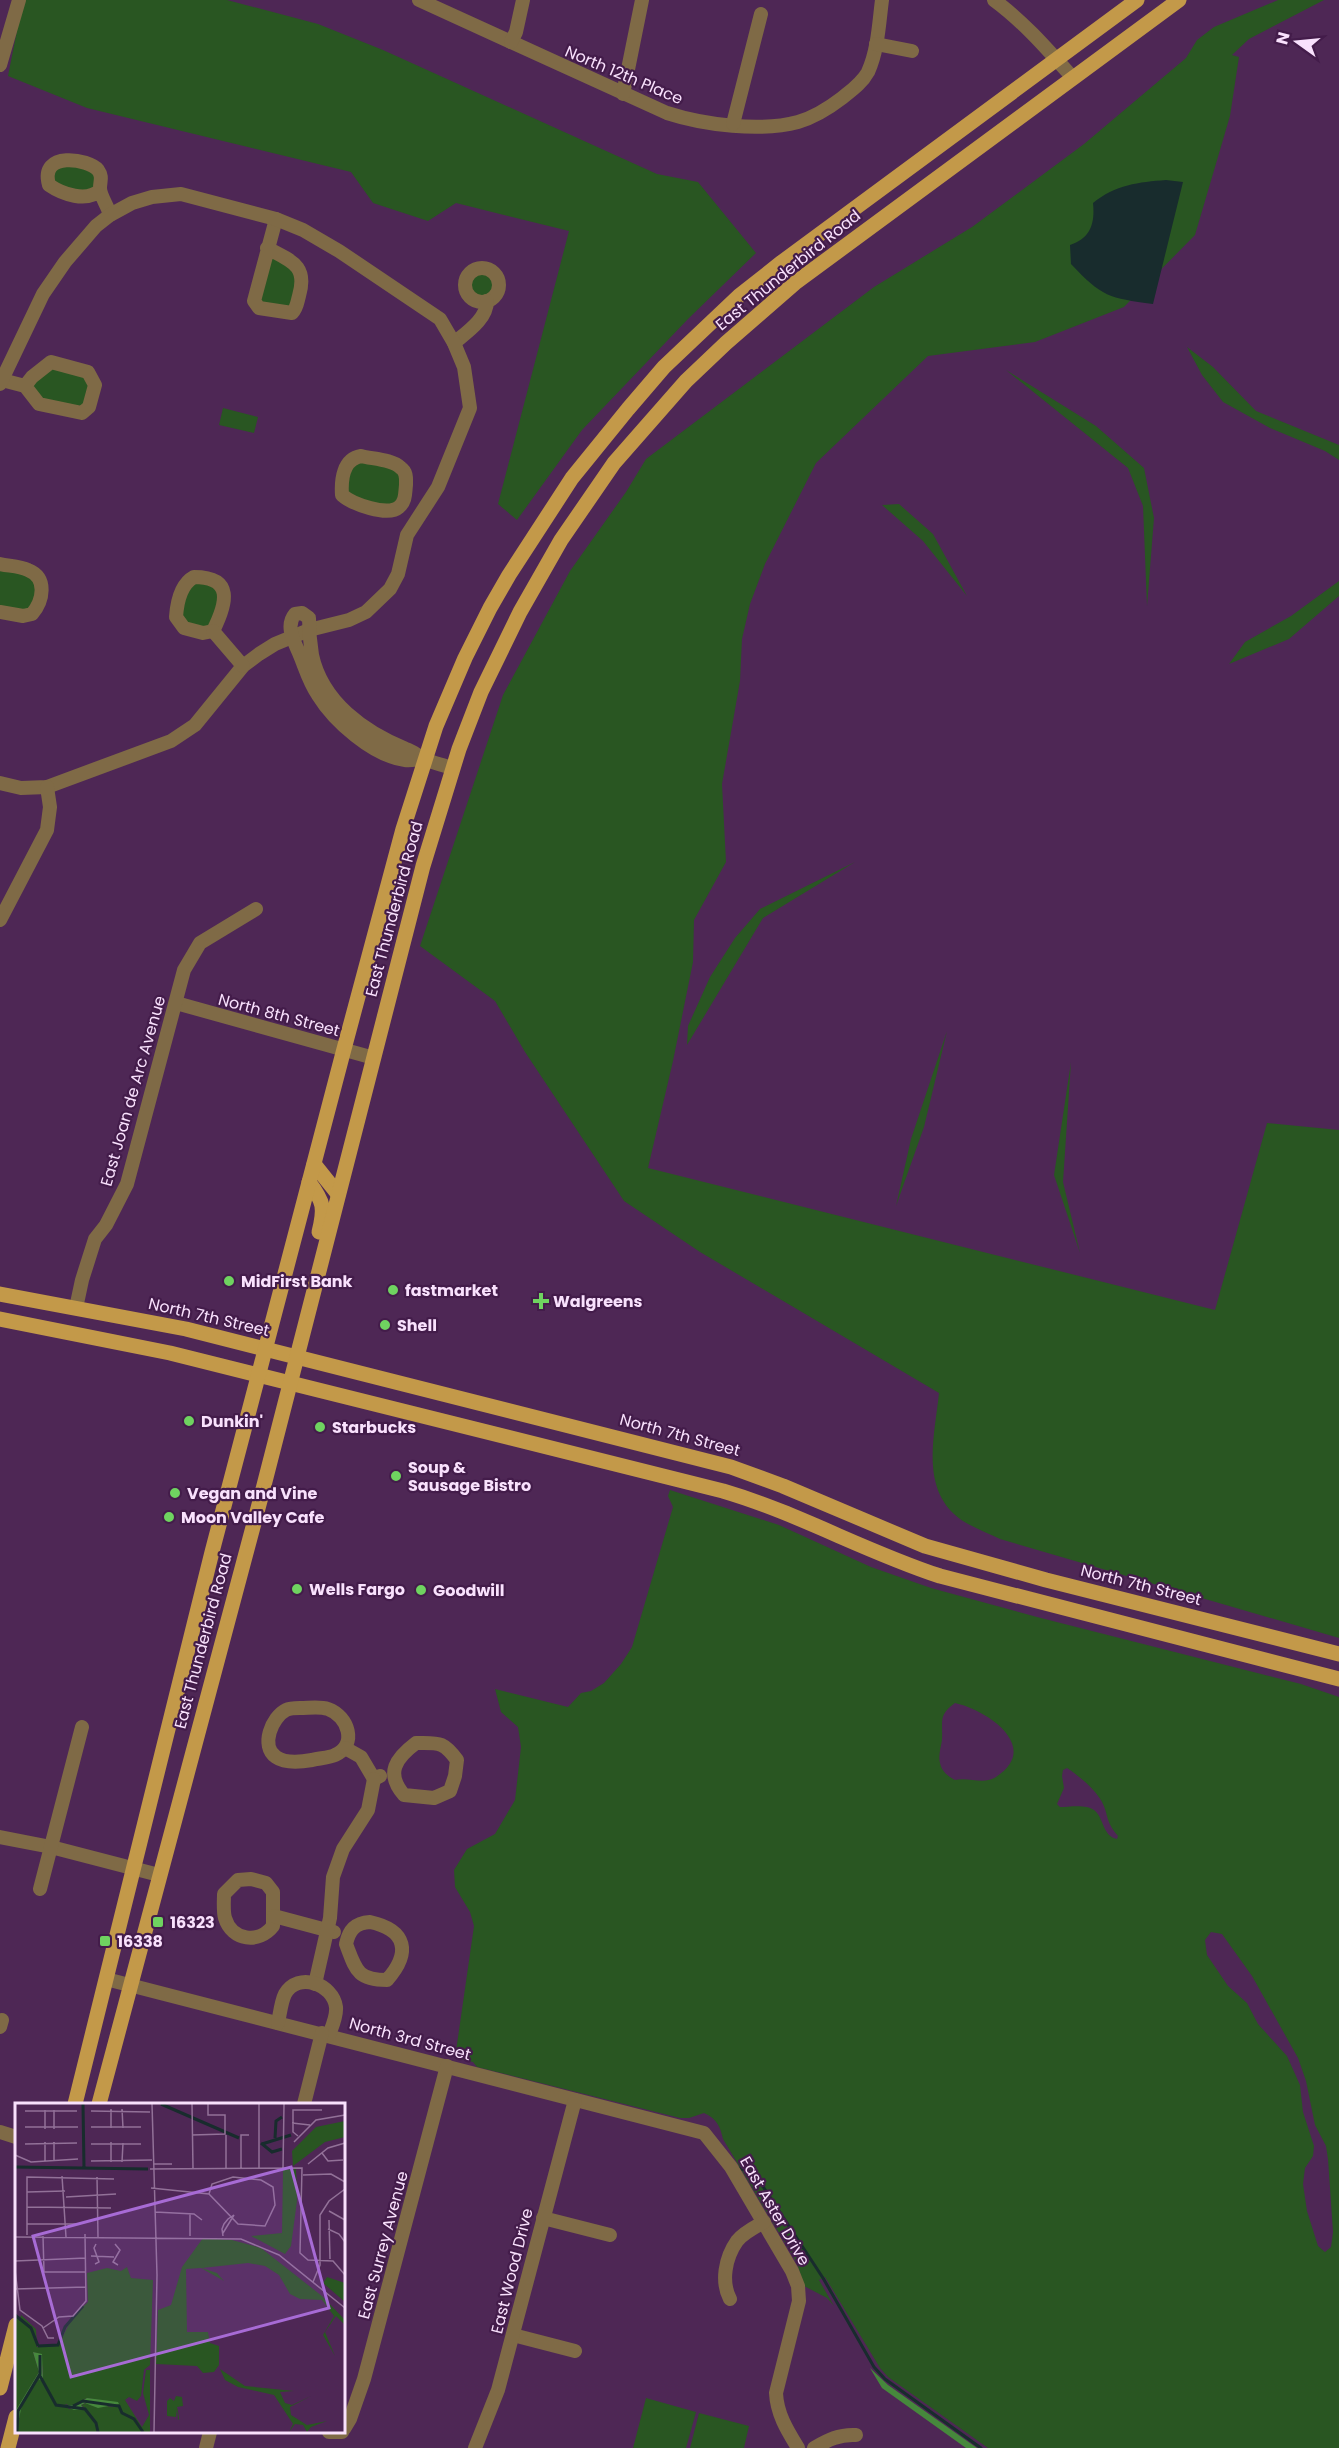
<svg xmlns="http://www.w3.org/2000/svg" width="1339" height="2448" font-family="Poppins,sans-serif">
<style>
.green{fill:#295622;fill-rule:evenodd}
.forest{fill:#46883c}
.water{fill:#182c2d}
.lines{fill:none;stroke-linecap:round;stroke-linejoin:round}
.stream{stroke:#182c2d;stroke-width:3}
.minor{stroke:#7f6a46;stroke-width:14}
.major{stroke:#c39949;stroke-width:15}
.poi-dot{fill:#6fd360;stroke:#431c4a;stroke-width:2}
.labels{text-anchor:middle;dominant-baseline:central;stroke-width:4.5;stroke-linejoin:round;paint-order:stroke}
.street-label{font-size:16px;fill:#f9e1fd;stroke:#431c4a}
.poi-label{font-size:16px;font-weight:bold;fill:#f9e1fd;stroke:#431c4a;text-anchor:start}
.inset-river{fill:none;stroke:#182c2d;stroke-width:3}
.inset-road{fill:none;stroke:#927198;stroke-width:1.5}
.view{fill:#a76bd5;fill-opacity:0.15;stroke:#a76bd5;stroke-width:3}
.inset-edge{fill:none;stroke:#f9e1fd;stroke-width:3}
</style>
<rect width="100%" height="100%" fill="#4e2755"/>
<g class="green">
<path d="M23,0H227L318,24L383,50L657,174L698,182L756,253L688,319L582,430L517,520L498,504L569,231L456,203L428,221L373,203L351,172L87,108L8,76Z"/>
<path d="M1278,0H1324L1249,39L1232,55L1239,57L1230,116L1195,235L1124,307L1035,342L928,356L816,463L765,564L750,604L742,639L740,681L722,784L726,862L694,920L693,962L673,1061L648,1168L1215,1310L1267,1123L1339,1130V1638L1000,1539C986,1532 965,1525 954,1514C921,1483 935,1433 939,1393L700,1252L624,1201L525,1052L495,1001L420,946L503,695L570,571L626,492L646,459L874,287L972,227L1084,144L1186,58L1197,40L1214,27Z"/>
<path d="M52,164L95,167L100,190L62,192L48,170Z"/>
<path d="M267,248L297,265L296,309L259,308Z"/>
<circle cx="482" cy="285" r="17"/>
<path d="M1187,347L1213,367L1256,411L1339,445V460L1325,451L1270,428L1223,402L1202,375Z"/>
<path d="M51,362L88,372L89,407L34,400L32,377Z"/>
<path d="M1006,370L1096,426L1144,468L1154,518L1147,606L1143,506L1128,468Z"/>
<path d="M223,408L258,417L254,433L219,425Z"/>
<path d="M354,457L402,468L398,509L349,501L342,486Z"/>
<path d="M899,504L933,534L967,596L923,541L882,505Z"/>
<path d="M0,564L37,576V608L0,612Z"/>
<path d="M188,580L222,586L216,626L193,631L176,612Z"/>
<path d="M1339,581V596L1289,639L1229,664L1245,642L1291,616Z"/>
<path d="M855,862L763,918L687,1045L688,1026L710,977L735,938L760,909Z"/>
<path d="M947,1031L924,1127L896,1206L911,1139Z"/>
<path d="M1071,1062L1063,1182L1080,1253L1054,1175Z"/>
<path d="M670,1490L779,1525L871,1567L931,1588L1037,1617L1301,1684L1339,1697V2448H988L888,2377L880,2368L825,2277L819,2280L834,2306L827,2298L804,2286L797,2263L723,2139C720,2126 717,2119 704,2113L689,2118H680L477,2067L473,2062L455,2058L474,1926L470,1912L455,1887L454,1870L467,1849L495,1834L515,1800L521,1747L518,1727L501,1712L495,1689L568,1707L581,1693L591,1691L604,1683L621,1664L632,1647L673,1507L668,1496ZM955,1703C987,1710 1042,1747 996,1777C984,1785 969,1777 955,1780C948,1776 942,1772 940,1763C938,1756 941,1747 942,1740C943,1721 938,1715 955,1703ZM1067,1768C1079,1776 1095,1789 1102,1802C1109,1816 1105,1821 1118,1836L1117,1839C1102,1836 1104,1817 1094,1810C1086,1804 1069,1807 1060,1807L1057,1804L1064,1788L1062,1776L1063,1770ZM1211,1932L1222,1934L1252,1976L1298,2058L1306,2081L1315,2125L1326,2146L1328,2159L1333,2232L1331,2247L1325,2252L1318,2246L1307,2211L1303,2184L1305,2168L1313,2156L1314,2146L1303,2112L1300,2085L1287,2056L1258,2024L1247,2003L1228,1986L1207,1955L1205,1940Z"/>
<path d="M646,2398L696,2412L686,2448H633Z"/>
<path d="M699,2413L749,2426L744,2448H690Z"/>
</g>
<path class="forest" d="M870,2368L888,2385L977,2448H966L882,2388Z"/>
<path class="water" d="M1166,180L1183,182L1153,304C1109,298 1102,297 1071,264L1070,245C1091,238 1095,223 1093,203C1115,185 1139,182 1166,180Z"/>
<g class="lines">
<path class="stream" d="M738,2168L749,2171L758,2179L823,2278L874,2367L885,2379L981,2448"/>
<g class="minor">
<path d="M419,0L667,113C704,125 761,132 798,122C815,117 829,108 842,98C852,90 862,83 868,72C878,50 879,23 882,0"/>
<path d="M994,0C1024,22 1048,50 1073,78"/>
<path d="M511,42L516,32L523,0"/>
<path d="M876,44L912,51"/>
<path d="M0,65L19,0"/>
<path d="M623,94L642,0"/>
<path d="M733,124L761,14"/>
<path d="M100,190C87,203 62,194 49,185C39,150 89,159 98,170C103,177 100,181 100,188C100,196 108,206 110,215"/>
<path d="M267,248C291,261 308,265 299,296C297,303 297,308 292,313L259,308L254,301L276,219"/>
<circle cx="482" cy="285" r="17"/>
<path d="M454,343C467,332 487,319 487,301"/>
<path d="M2,380L25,386L39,404L82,413L89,407L95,385L88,372L51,362L32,377L25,386"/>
<path d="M0,384L43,294L65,262L96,226L110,215L132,203L152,197L181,194L276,219L303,230L339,251L440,319L454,343L464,367L470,408L438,487L407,535L398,574L390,589L366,612L349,620L309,630L275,644L259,654L243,666L195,725L171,741L47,787L21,788L0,783"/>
<path d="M361,456C372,459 392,459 401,468C407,472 406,479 406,485C405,493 406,501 399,507C388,517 352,504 342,495C341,480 343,459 361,456Z"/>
<path d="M0,564C9,566 20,566 28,570C48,578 43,601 32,614L23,616L0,612"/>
<path d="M194,577C234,577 227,603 213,631L203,633L184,628L176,617C177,603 181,584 194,577Z"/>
<path d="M213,631L243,666"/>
<path d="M424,759C418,759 411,761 405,760C373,756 334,721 318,695C309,682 305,667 299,653C294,641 285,626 295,614L302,613L309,618C309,630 310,643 312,655C322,702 364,732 406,749C413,751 419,757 426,760C434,763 443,765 452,768"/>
<path d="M0,920L47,830L50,807L47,787"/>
<path d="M176,1003L374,1058"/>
<path d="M76,1308L82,1280L95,1239L106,1225L127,1184L184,970L200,943L256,909"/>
<path d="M300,1708C309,1708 320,1706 328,1709C348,1716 358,1745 335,1755C329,1758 319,1758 312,1760C301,1762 286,1764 276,1757C260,1746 272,1717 286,1710C290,1708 296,1708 300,1708Z"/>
<path d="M416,1743C439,1743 443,1741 457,1760L455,1776L450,1791L434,1798L404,1795C385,1773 396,1758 416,1743Z"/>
<path d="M345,1748L361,1757L374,1779L380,1776"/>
<path d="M0,1837L51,1847L159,1875"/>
<path d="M251,1879L266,1883L273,1892V1926C259,1944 232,1941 225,1918C223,1911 224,1901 224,1894L238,1880Z"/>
<path d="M40,1889L82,1727"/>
<path d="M274,1916L334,1932"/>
<path d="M370,1922C407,1930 411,1953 387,1980C357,1980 356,1970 346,1944C349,1930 355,1923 370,1922Z"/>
<path d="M106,1979L704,2133L731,2167L792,2271L798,2286L799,2301L776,2393C777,2414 787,2430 798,2448"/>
<path d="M315,1984L330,1918L333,1877L343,1849L368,1810L374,1779"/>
<path d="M278,2023C280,2014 281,2002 285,1994C298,1971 333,1984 336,2007C337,2016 332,2027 329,2035"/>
<path d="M0,2027L2,2020"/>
<path d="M304,2104L322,2033"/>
<path d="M0,2132L16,2137"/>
<path d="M543,2218L610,2235"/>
<path d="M730,2299C721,2282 725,2258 737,2241C743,2233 755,2227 764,2222"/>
<path d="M513,2335L575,2351"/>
<path d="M344,2429L350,2419L364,2379L447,2066"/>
<path d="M329,2432H342"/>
<path d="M206,2448L210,2432"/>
<path d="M475,2448L498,2390L575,2100"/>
<path d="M814,2448C828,2440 839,2434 856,2435"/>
</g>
<g class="major">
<path d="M314,1164L338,1194"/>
<path d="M309,1182C324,1202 325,1208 319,1232"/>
<path d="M0,1294L186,1329L731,1467L783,1486L925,1546L1046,1580L1339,1654"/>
<path d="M0,1319L170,1353L723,1491C798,1513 866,1552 940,1576L1339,1679"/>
<path d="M75,2104L212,1552L344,1049L403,829L436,726L465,658L490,608L509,575L572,478L628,409L664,367L739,296L782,262L1137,0"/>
<path d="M99,2104L261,1497L423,866L459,749L481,692L520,612L561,540L614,463L686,381L726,343L795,283L1179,0"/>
<path d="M0,2388L16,2325"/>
<path d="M8,2448L16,2417"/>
</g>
</g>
<g class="poi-dot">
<circle cx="229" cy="1281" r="6"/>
<circle cx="393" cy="1290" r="6"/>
<path d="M538 1292h6v6h6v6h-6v6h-6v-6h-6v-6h6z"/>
<circle cx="385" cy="1325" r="6"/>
<circle cx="189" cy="1421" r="6"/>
<circle cx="320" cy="1427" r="6"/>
<circle cx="396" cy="1476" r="6"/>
<circle cx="175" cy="1493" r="6"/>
<circle cx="169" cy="1517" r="6"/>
<circle cx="297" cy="1589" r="6"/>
<circle cx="421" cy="1590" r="6"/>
<rect x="152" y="1916" width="12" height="12" rx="3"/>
<rect x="99" y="1935" width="12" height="12" rx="3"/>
</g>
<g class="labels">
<g class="street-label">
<text transform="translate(624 75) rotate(23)">North 12th Place</text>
<text transform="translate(788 270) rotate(-39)">East Thunderbird Road</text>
<text transform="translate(394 909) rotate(-75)">East Thunderbird Road</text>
<text transform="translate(279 1015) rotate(15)">North 8th Street</text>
<text transform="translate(133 1091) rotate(-74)">East Joan de Arc Avenue</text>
<text transform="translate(209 1317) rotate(13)">North 7th Street</text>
<text transform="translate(680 1435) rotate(15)">North 7th Street</text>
<text transform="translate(1141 1585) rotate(14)">North 7th Street</text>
<text transform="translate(203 1641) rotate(-75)">East Thunderbird Road</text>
<text transform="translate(410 2039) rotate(15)">North 3rd Street</text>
<text transform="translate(775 2211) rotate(60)">East Aster Drive</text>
<text transform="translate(383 2245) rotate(-75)">East Surrey Avenue</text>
<text transform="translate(512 2271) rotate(-76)">East Wood Drive</text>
</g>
<g class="poi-label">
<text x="241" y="1281">MidFirst Bank</text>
<text x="405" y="1290">fastmarket</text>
<text x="553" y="1301">Walgreens</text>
<text x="397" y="1325">Shell</text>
<text x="201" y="1421">Dunkin'</text>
<text x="332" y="1427">Starbucks</text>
<text x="408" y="1467">Soup &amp;<tspan x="408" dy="18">Sausage Bistro</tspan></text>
<text x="187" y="1493">Vegan and Vine</text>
<text x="181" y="1517">Moon Valley Cafe</text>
<text x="309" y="1589">Wells Fargo</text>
<text x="433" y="1590">Goodwill</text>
<text x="170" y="1922">16323</text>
<text x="117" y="1941">16338</text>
</g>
</g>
<g transform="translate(15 2103)">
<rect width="330" height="330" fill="#4e2755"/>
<path d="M330,18V34L310,39L278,63L277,48L301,24ZM281,66L282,98L276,143L270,151L236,133L267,130L268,67ZM188,135L217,137L246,145L307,193L330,217V222L321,213L310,229L320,253L308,232L319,213L307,197L285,196L275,191L264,172L250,163L233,160L187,165L202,170L209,178L186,165L171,166L172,229H193L195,240L204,243V262L199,269L188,270L182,263L141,261L143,207L156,202L167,164ZM112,164L116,175L138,177L135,262L129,267L126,293L122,298L114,294L110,297L127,324L134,312L128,290L131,267H135V329H3V309L18,282L23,276L28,278V266L25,251L18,249L24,269L1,308L0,322V210L5,217L6,212L21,226L22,244L43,243L58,213L73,199L72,170L92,165L106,168ZM72,295L97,299H102L98,304L71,300L66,302L70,305L54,306L50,301L57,303ZM312,174L330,180V199L308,180ZM205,266L230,283L279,288L265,289L270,300L277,302L296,293L275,304L276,312L292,322L312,318L296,324L292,329L288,322L280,321L274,329L278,321L259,292L223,284L210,277ZM161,293L167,294L168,303L162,304L163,308L164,316L163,317L162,306L161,314L152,313V298L155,295L159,298Z" fill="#295622" fill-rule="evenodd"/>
<path d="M18,249L27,251L28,278L23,276L7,302L1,329V307L24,269ZM72,295L103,299L104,301L83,305L70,300L66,302L69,306L59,307L49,302H61Z" fill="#46883c"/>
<path class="inset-river" d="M68,1L69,65M146,1L224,35M260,35L261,18L267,14M246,40L257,49L267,46M247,41L276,32M0,64L133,66M0,212L16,225L23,243M23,243L43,242L50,224L68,203M25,273L41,302L70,306L81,320L83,329M58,303L68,298L104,303L107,310L119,316L128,329M2,329L3,308L25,271V252"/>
<path class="inset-road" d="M137,1L142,172L139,329M177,1L178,66M96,6V25M107,6L108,25M10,8H62M76,8L135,9M277,20L295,22M10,24H63M76,24H126M30,26V7M39,26V7M177,32L210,31V12H193V1M283,33L278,29V7H307M96,39V59M279,39L301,17L330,12M10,41L62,40M76,41H126M307,50L313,58L328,57M0,52L16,59L63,56M30,58V39M39,58V39M76,58L137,57M107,59L108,40M138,61H157M293,61L313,45L330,40M211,65V32M226,65V32H234M244,65V1M135,66L287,65L285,150L293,157L318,158L330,172M268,66L269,1M288,72L316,71L330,79M47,73L51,134M82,74L83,134M218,74L246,77L258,84L260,102L250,123L223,121L194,91L197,81ZM136,85L194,91M12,89L50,88M51,94L101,91M12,104L96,105M314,108L330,117M140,109L179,111L187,117M314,117L315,156M12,121H63M313,126L324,131L330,139M12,132V74L99,76M28,133L29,169H71M175,133V111M208,133L207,126L209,121L213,116L219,112L208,130M0,134L226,136L264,152L330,205M100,141L105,147L98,159L103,162M76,153L99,154M0,158L71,155M80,161L84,159L79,145L81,141M0,167L5,207L27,223L33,235H39M298,179L305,162V112L314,98L330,86M0,186L71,184M28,225L44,214L58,213L71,198L70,131"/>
<path class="view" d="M276,64L314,205L56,274L18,133Z"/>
<rect width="330" height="330" class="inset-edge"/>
</g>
<g transform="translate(1297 42) rotate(285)" stroke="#431c4a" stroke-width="4.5" paint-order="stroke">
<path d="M0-4.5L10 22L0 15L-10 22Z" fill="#f9e1fd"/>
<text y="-9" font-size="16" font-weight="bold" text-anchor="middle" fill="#f9e1fd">N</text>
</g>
</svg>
